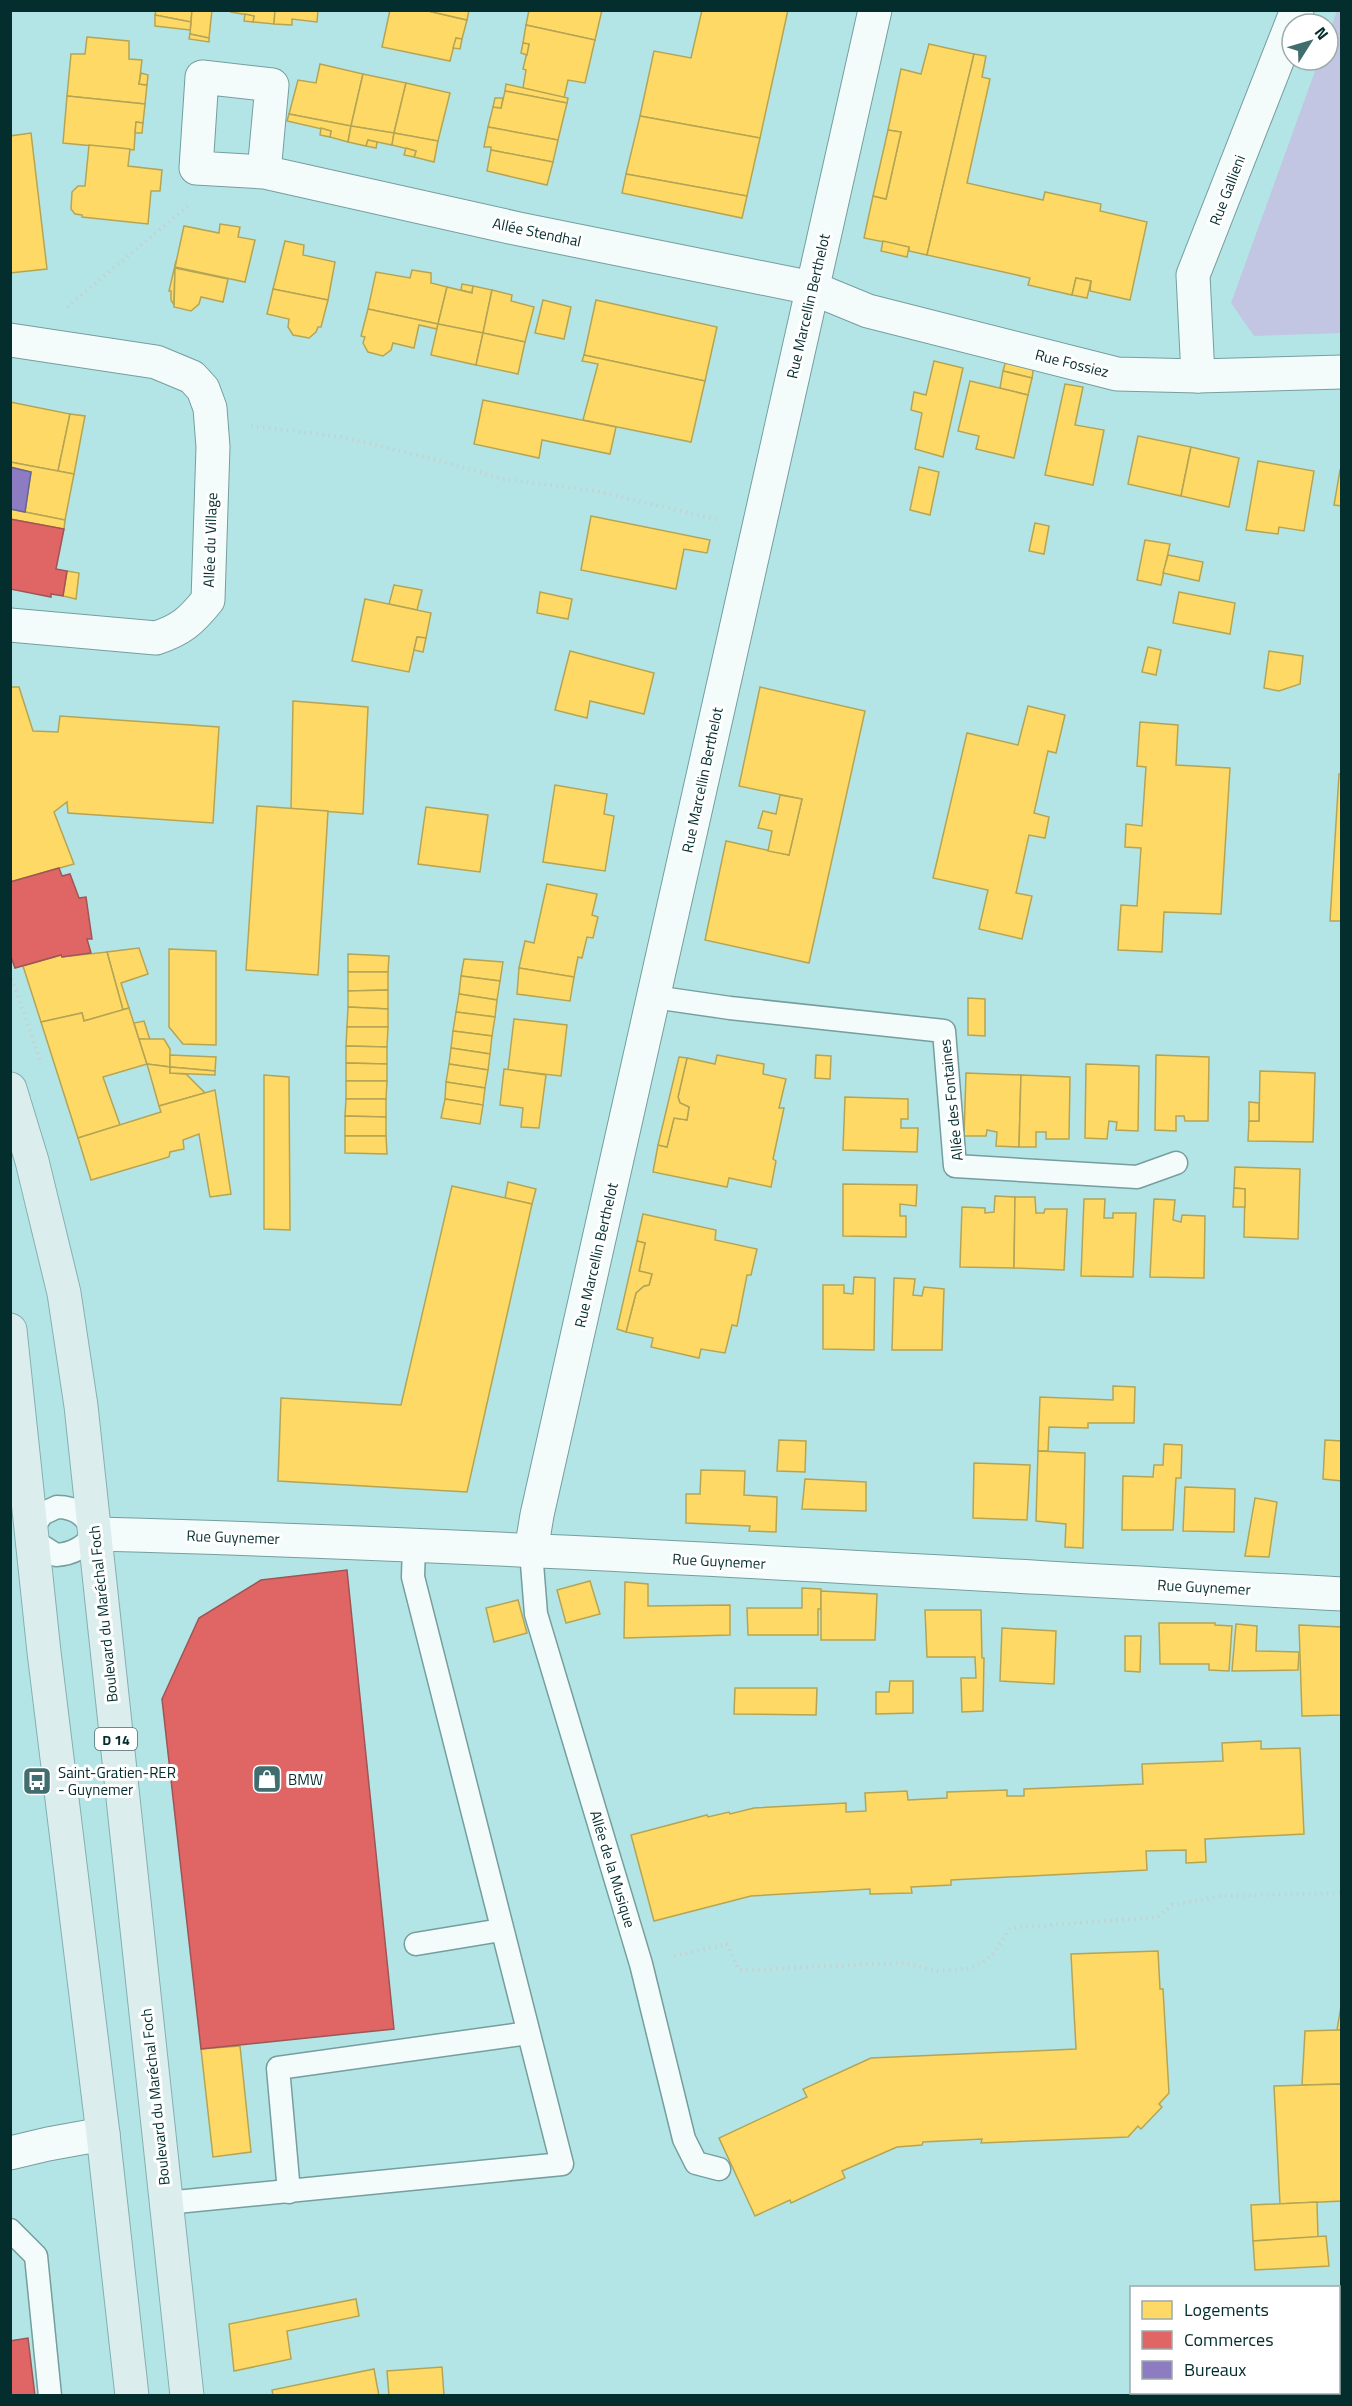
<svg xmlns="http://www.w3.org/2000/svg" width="1352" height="2406" font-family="'Titillium Web',sans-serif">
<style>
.green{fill:#c3c6e2}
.homes{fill:#ffd966;stroke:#b4a555;stroke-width:1.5}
.shops{fill:#e06666;stroke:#9e5555;stroke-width:1.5}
.offices{fill:#8e7cc3;stroke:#656496;stroke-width:1.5}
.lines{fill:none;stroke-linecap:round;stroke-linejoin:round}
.service-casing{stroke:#759e9e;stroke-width:25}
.minor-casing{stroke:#759e9e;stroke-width:35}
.primary-casing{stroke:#85afb0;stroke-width:35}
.path{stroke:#c3d2d2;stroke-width:4;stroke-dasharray:1.5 4.5;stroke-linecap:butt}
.service{stroke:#f4fbfb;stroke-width:22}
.minor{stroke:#f4fbfb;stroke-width:33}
.primary{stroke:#dceded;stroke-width:33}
.labels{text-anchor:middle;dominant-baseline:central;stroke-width:6;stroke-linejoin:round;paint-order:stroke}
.shield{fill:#fff;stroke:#4f6c6d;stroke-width:1.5}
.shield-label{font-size:14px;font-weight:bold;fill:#042d2e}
.street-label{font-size:15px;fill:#042d2e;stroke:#fff}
.poi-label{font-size:15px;fill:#042d2e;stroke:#fff;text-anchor:start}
</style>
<rect width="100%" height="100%" fill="#b4e5e6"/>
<path class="green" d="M1337,11H1342L1341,333L1254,336L1231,303L1319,60H1328V35Z"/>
<g class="homes">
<path d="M156,10H192L191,22L155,15Z"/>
<path d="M192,10H212L209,38L190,34Z"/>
<path d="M231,10H275L274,24L253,22L254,16L231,12Z"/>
<path d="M275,10H318L317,22L292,19V25L274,24Z"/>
<path d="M390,10H424L467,20L462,39L456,38L450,61L382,47Z"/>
<path d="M424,10H469L467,20Z"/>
<path d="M529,10H602L595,40L526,25Z"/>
<path d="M702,10H788L760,138L640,116L654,51L691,58Z"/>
<path d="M245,14L254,16L253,22L244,21Z"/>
<path d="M155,15L191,22L190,30L155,26Z"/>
<path d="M526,25L595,40L585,83L568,80L564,98L523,88L526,70L523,69L529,44L523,43Z"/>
<path d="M190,34L209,38V42L189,39Z"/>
<path d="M87,37L129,41V59L142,60L139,84L147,85L145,104L67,96L71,54H85Z"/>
<path d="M456,38L462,39L460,49L453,48Z"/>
<path d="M523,43L529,44L527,55L521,53Z"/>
<path d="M929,44L974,54L927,255L909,251V247L864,238L873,196L886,199L901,132L888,130L901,69L921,74Z"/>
<path d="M974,54L986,56L982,77L990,79L967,183L1043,200L1045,192L1101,204L1100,211L1147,222L1130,300L1090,291L1091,281L1076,278L1072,295L1028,285L1030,278L927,255Z"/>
<path d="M320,64L363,74L351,126L289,114L298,80L316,83Z"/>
<path d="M141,73L148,75L147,85L139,84Z"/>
<path d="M363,74L406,83L394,133L351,126Z"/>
<path d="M406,83L450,93L438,141L394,133Z"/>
<path d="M506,84L568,98L567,103L505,91Z"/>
<path d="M505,91L567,103L558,140L488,127L493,107L501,108Z"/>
<path d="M67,96L145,104L143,123L136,122L134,150L63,143Z"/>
<path d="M495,98H503L501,108L493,107Z"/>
<path d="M289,114L351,126L348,142L330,137L331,131L287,121Z"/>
<path d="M640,116L760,138L747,196L626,174Z"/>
<path d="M136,122L143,123L142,133H135Z"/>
<path d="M351,126L394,133L392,145L368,140L366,146L348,142Z"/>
<path d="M488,127L558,140L553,162L491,150V147H484Z"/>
<path d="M321,128L331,131L330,137L320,135Z"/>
<path d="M888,130L901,132L886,199L873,196Z"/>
<path d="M31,133L47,269L10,273V136Z"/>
<path d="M394,133L438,141L434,162L414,157L416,151L392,145Z"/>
<path d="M368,140L377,142L376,148L366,146Z"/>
<path d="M89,145L130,149L128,166L162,170L160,191H151L148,224L82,217V215L75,214L71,209L72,192L78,186H85Z"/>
<path d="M406,148L416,151L414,157L404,155Z"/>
<path d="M491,150L553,162L547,185L487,171Z"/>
<path d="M626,174L747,196L742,218L622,193Z"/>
<path d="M220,224L240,227L238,237L255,240L245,282L175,267L184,226L219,233Z"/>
<path d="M285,241L304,245L303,255L335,262L328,300L273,289Z"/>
<path d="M883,241L909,247L907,257L881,251Z"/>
<path d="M176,261L175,267L174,305L171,300V291H169Z"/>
<path d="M175,268L228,279L223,302L201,297L199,304L191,311L174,307Z"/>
<path d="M412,270L431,273V283L447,287L438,324L368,309L376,272L410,278Z"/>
<path d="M1076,278L1091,281L1087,298L1072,295Z"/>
<path d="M462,284L473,286L472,293L461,290Z"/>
<path d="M473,286L492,290L483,333L438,324L447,287L472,293Z"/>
<path d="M273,289L328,300L321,327H318L316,332L309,338L293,335L288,327L289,319L267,314Z"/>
<path d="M492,290L512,295L511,301L534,307L525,342L483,333Z"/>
<path d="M543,300L571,307L564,339L535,333Z"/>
<path d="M596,300L717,327L705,381L584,355Z"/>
<path d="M368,309L438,324L437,329L419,325L414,348L393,343L391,350L383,356L368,352L363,343L365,337L361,336Z"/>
<path d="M438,324L483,333L476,365L431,355Z"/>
<path d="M483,333L525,342L518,374L476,365Z"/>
<path d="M584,355L705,381L691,442L583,420L598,364L582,361Z"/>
<path d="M1007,357L1034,364L1032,378L1003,371Z"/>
<path d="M934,361L963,368L943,457L915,449L922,413L911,410L914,392L926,395Z"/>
<path d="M1003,371L1032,378L1028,395L1000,388Z"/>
<path d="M970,381L1028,395L1014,458L976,449L979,436L958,431Z"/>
<path d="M1065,384L1083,387L1075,425L1104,430L1093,485L1045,475Z"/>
<path d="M483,400L616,427L610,454L542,440L539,458L474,444Z"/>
<path d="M10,402L70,414L58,471L10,462Z"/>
<path d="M70,414L85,416L74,474L58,471Z"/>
<path d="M1138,436L1191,447L1181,496L1128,484Z"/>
<path d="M1191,447L1239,458L1229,507L1181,496Z"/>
<path d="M1258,461L1314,471L1304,531L1279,527L1278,534L1246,530Z"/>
<path d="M10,462L74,474L65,520L25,512L31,472L10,467Z"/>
<path d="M919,467L939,472L930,515L910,510Z"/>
<path d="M1340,470H1342V506L1334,505Z"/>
<path d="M10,509L65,520L64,529L10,519Z"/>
<path d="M591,516L710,540L707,553L684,549L676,589L581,570Z"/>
<path d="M1035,523L1049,526L1044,554L1029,551Z"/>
<path d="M1145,540L1170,544L1161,585L1137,580Z"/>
<path d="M1168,555L1203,562L1199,581L1163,573Z"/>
<path d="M67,571L79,573L76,599L63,596Z"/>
<path d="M394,585L422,590L417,610L389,604Z"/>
<path d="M540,592L572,599L568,619L537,613Z"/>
<path d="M1179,592L1235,603L1230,634L1173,623Z"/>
<path d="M365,599L431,613L426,638L417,637L409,672L352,661Z"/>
<path d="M417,637L426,638L423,652L414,650Z"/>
<path d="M1148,647L1161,650L1156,675L1142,672Z"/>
<path d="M570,651L654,673L644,714L590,701L587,718L555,710Z"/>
<path d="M1269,651L1303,656L1300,684L1279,691L1264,688Z"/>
<path d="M10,687H19L33,731L58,732L60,716L219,727L213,823L68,813L67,802L54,812L74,864L10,882Z"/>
<path d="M760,687L865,711L809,963L705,940L726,841L789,855L802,799L739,786Z"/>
<path d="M293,701L368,707L363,814L291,809Z"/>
<path d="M1028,706L1065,715L1056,753L1048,751L1034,813L1049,817L1045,838L1029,835L1016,893L1032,896L1022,939L979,929L988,890L933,878L967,733L1018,745Z"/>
<path d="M1140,722L1178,725L1176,765L1230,768L1221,914L1164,912L1162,952L1118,950L1121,905L1137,906L1141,848L1125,847L1126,824L1142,826L1146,767L1137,766Z"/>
<path d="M1339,774H1342V921H1330Z"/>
<path d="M555,785L607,794L604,814L614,816L605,871L543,862Z"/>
<path d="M780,795L802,799L789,855L768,851L772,831L758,828L763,811L776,814Z"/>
<path d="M257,806L328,811L318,975L246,970Z"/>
<path d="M426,807L488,815L480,872L418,864Z"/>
<path d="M547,884L597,894L592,915L598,917L593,938L587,937L582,958L578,957L574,977L519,968L525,941L534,943Z"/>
<path d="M139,948L148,974L121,983L129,1008L123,1010L107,952Z"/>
<path d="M169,949L216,951V1045L183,1044L169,1027Z"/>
<path d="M107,952L123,1010L84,1021L82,1013L41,1022L23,966L61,955L62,957Z"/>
<path d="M348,954L389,956L388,972H348Z"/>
<path d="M464,959L503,962L500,981L461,976Z"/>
<path d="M519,968L574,977L570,1001L517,994Z"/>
<path d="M348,972H388V990L348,991Z"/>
<path d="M461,976L500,981L497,1000L459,994Z"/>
<path d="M388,990V1009L348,1007V991Z"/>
<path d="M459,994L497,1000L495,1017L456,1012Z"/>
<path d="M968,998L985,999V1036L968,1035Z"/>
<path d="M348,1007L388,1009V1027H347Z"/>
<path d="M129,1008L147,1064L103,1077L120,1125L78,1138L41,1022L82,1013L84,1021Z"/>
<path d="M456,1012L495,1017L492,1036L453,1031Z"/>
<path d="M514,1019L567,1025L561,1076L508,1070Z"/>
<path d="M144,1021L150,1040L139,1039L134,1023Z"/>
<path d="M347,1027H388L387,1047L346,1046Z"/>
<path d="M453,1031L492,1036L490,1054L451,1048Z"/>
<path d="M139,1039H164L170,1049V1067L147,1064Z"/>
<path d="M346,1046L387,1047V1064L346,1063Z"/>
<path d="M451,1048L490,1054L488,1070L449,1064Z"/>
<path d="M170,1055L216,1057L215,1071L170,1067Z"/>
<path d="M717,1055L764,1064L763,1074L786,1079L779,1108H784L773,1159L776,1161L771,1187L729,1178L727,1187L653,1172L658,1145L667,1147L674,1118L687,1120L689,1107L680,1103L678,1097L687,1058L715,1064Z"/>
<path d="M816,1055L831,1056L830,1079L815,1078Z"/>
<path d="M1156,1055L1209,1057L1208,1121H1185L1184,1116H1176V1131L1155,1130Z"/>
<path d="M679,1057L687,1058L678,1097L680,1103L689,1107L687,1120L674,1118L667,1147L658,1145Z"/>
<path d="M346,1063L387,1064V1081H346Z"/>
<path d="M147,1064L170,1067V1073L186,1074L205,1093L159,1106Z"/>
<path d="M449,1064L488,1070L485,1088L446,1082Z"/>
<path d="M1086,1064L1139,1066L1138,1131L1116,1130L1117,1122L1109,1121L1107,1139L1085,1138Z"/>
<path d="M170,1067L215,1071V1075L170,1073Z"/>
<path d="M504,1069L546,1075L539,1128L521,1127L523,1108L500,1105Z"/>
<path d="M1260,1071L1315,1073L1313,1142L1248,1141L1249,1121H1259Z"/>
<path d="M966,1073L1021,1075L1019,1147L996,1146L997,1132L987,1130L986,1136H964Z"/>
<path d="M264,1075L289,1077L290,1230L264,1229Z"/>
<path d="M1021,1075L1070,1077L1069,1139H1046V1132H1036V1147H1019Z"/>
<path d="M346,1081H387L386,1099H346Z"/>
<path d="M446,1082L485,1088L483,1105L445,1099Z"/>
<path d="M215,1090L231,1194L210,1197L199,1134L183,1140L184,1149L170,1152L169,1157L91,1180L78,1138L161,1112L159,1106Z"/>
<path d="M845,1097L908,1099V1119H901V1128H918L917,1152L843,1150Z"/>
<path d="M346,1099H386V1117L345,1116Z"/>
<path d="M445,1099L483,1105L480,1124L441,1118Z"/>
<path d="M1249,1102L1259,1103V1121H1249Z"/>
<path d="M345,1116L386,1117V1136H345Z"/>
<path d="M345,1136H386L387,1154L345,1153Z"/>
<path d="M1235,1167L1300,1169L1298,1239L1244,1237L1245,1189L1234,1188Z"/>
<path d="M508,1182L536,1189L532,1204L505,1198Z"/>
<path d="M843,1184L917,1185L916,1206L900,1204V1216H906V1237L843,1236Z"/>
<path d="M452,1186L532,1204L467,1492L278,1481L281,1398L401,1405Z"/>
<path d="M1234,1188L1245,1189V1207H1233Z"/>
<path d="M995,1196L1015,1197L1014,1268L960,1267L962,1207L985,1208V1213L994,1212Z"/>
<path d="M1015,1197H1035L1036,1213H1044L1045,1209H1067L1064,1270L1014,1268Z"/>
<path d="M1084,1199H1105L1104,1218H1113V1213H1136L1133,1277L1081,1276Z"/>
<path d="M1154,1199L1175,1200L1173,1220L1181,1222L1182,1215L1205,1216L1204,1278L1150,1277Z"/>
<path d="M643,1214L716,1230L715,1240L757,1249L751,1275H747L737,1326L732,1325L725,1353L701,1349L699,1358L651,1347L653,1338L626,1332L636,1293L644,1286L649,1285L652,1274L639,1271L645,1243L637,1241Z"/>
<path d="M637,1241L645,1243L639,1271L652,1274L649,1285L644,1286L636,1293L626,1332L617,1329Z"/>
<path d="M854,1277L875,1278L874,1350L823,1349V1285H844V1293L853,1294Z"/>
<path d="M894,1278L915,1279L913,1295L922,1296L924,1287L944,1289L942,1350H892Z"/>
<path d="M1113,1386L1135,1387L1134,1423H1088V1428L1049,1427L1048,1451H1038L1040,1397L1113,1400Z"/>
<path d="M779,1440L806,1441L805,1472L777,1471Z"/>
<path d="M1325,1440L1342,1441V1481L1323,1479Z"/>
<path d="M1164,1444L1182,1445L1181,1478H1176L1173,1530H1122L1123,1476L1153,1477L1154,1465H1163Z"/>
<path d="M1038,1451L1085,1453L1083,1548L1065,1547L1066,1524L1036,1521Z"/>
<path d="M974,1463L1030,1465L1027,1520L973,1518Z"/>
<path d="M701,1470L745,1471L744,1495L777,1497L776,1532L749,1531L750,1526L686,1523V1494H700Z"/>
<path d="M805,1479L866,1482V1511L802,1509Z"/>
<path d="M1185,1487L1235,1489L1234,1532L1183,1531Z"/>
<path d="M1255,1498L1277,1502L1269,1557L1245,1556Z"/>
<path d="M590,1581L600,1614L566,1623L557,1590Z"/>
<path d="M625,1582L648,1584V1606L730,1605V1635L624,1638Z"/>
<path d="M802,1588L821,1589V1609H818V1635H748L747,1608H802Z"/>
<path d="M821,1591L877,1594L875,1640H821Z"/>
<path d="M518,1600L527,1633L494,1642L486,1608Z"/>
<path d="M925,1610H981L982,1658H984L983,1711L962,1712L961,1678H976L975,1657H927Z"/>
<path d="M1159,1623H1215V1625L1232,1626L1229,1671L1209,1670V1664H1160Z"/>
<path d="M1236,1624L1257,1626L1256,1651L1299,1652L1298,1670L1232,1671Z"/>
<path d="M1299,1625L1342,1627V1715L1302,1716Z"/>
<path d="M1002,1628L1056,1631L1054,1684L1000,1681Z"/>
<path d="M1125,1636H1141L1140,1672L1125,1671Z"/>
<path d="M890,1681H913V1713L876,1714V1692H889Z"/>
<path d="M735,1688H817L816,1715L734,1714Z"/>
<path d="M1261,1741V1749L1300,1748L1304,1834L1205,1839L1206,1862L1186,1863V1850L1146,1851L1147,1870L951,1880V1885L911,1887L912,1893L870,1894V1889L751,1896L654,1921L631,1835L707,1815L708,1817L729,1812L730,1814L754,1808L846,1803V1812L866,1811L865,1793L907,1791L908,1800L947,1798V1792L1007,1790V1796H1024V1789L1143,1784L1142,1764L1223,1761L1222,1743Z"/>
<path d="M1158,1951L1160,1989H1163L1169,2093L1159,2104L1162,2107L1141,2129L1138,2126L1128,2137L981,2143L982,2139L923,2142L922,2145L897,2147L842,2171L845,2178L791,2203L790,2200L755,2216L719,2138L807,2097L803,2089L871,2058L1076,2049L1071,1954Z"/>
<path d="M1342,2000V2030H1337Z"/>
<path d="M1337,2030H1342V2084L1302,2085L1305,2031Z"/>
<path d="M240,2046L251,2152L213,2157L201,2049Z"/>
<path d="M1342,2084V2201L1280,2204L1274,2086Z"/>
<path d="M1317,2202L1318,2237L1253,2241L1251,2205Z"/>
<path d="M1326,2236L1329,2266L1255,2270L1253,2241Z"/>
<path d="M356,2299L359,2316L287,2331L291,2359L234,2371L229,2324Z"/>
<path d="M442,2367L444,2396H389L387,2371Z"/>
<path d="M374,2369L379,2396H273L272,2390Z"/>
<path d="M1338,2369H1342V2395L1324,2396L1323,2392H1338Z"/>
</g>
<g class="shops">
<path d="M10,519L64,529L56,569L67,571L63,596L51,594V597L10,589Z"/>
<path d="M59,868L62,876L70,874L79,898L86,897L92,939H87L91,953L62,957L61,955L15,968L10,954V882Z"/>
<path d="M347,1570L394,2029L201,2049L162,1699L199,1618L261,1580Z"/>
<path d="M28,2338L35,2396H10V2341Z"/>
</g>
<path class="offices" d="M10,467L31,472L25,512L10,509Z"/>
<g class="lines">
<g class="service-casing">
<g id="service">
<path d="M654,997L730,1008L944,1031L955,1166L1137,1177L1176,1163"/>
<path d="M57,1507C77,1507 87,1517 95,1534C84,1547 73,1554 56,1555L37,1543L31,1531L42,1514Z"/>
<path d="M531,1551L536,1614L641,1964L684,2139L696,2163L719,2169"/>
<path d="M416,1944L501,1930"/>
<path d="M289,2192L278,2068L528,2033"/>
<path d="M166,2203L562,2164L413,1577L414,1545"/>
<path d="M10,2230L36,2256L50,2396"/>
</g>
</g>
<g class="minor-casing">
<g id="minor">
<path d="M264,172L272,85L202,77L196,168L264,172L519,229L812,288L868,311L1117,374L1198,376L1342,372"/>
<path d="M10,340L156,362L192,377L203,389L210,408L213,447L208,600C191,621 181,630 156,638L10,625"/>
<path d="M1198,376L1193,275L1297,10"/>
<path d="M95,1534C511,1545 926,1572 1342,1594"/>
<path d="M531,1551L537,1515L875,10"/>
<path d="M10,2153L48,2144L103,2134"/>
</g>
</g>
<g class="primary-casing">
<g id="primary">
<path d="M10,1089L32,1161L64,1293L81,1406L187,2396"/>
<path d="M10,1330L44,1652L103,2134L132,2396"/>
</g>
</g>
<g class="path">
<path d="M67,307L188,206"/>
<path d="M251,426L342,437L437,460L504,479L596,491L719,520"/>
<path d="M10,973L40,1060"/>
<path d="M674,1956L727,1944L739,1970L904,1963L938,1971L967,1969L982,1963L994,1953L1010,1928L1158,1917L1172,1905L1222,1896L1342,1893"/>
</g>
<use href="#service" class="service"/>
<use href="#minor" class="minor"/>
<use href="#primary" class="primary"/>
</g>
<defs>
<g id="shop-square" transform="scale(1.5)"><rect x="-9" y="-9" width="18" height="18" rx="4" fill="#426d6e" stroke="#fff"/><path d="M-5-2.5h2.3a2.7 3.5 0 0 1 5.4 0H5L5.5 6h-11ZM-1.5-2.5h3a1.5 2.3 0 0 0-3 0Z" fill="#fff"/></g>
<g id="bus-square" transform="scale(1.5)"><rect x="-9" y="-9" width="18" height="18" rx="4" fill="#426d6e" stroke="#fff"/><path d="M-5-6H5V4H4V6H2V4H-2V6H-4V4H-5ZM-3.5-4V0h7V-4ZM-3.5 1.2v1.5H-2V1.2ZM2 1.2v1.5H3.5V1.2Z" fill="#fff"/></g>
</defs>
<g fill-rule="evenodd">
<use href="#shop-square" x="267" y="1779"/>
<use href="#bus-square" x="37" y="1781"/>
</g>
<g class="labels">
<rect class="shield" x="95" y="1728" width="42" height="22" rx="4.5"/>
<g class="shield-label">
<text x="116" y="1739">D 14</text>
</g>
<g class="street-label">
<text transform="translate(1227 190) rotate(-69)">Rue Gallieni</text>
<text transform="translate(537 232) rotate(12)">Allée Stendhal</text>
<text transform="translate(808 306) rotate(-77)">Rue Marcellin Berthelot</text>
<text transform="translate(1072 363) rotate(14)">Rue Fossiez</text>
<text transform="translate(210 540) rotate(-88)">Allée du Village</text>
<text transform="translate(702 780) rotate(-78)">Rue Marcellin Berthelot</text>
<text transform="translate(951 1100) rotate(-96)">Allée des Fontaines</text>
<text transform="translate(596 1255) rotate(-77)">Rue Marcellin Berthelot</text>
<text transform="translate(233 1537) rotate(2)">Rue Guynemer</text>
<text transform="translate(719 1561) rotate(3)">Rue Guynemer</text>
<text transform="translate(1204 1587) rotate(3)">Rue Guynemer</text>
<text transform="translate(103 1614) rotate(-96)">Boulevard du Maréchal Foch</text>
<text transform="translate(613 1869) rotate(73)">Allée de la Musique</text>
<text transform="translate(155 2097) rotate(-96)">Boulevard du Maréchal Foch</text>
</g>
<g class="poi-label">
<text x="58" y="1772">Saint-Gratien-RER<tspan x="58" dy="17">- Guynemer</tspan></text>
<text x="288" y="1779">BMW</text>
</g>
</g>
<rect width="1352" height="2406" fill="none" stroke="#042d2e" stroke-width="24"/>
<rect x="1130" y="2286" width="210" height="108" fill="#ffffff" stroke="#9babab" stroke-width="1.5"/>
<rect x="1142" y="2301" width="30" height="18" fill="#ffd966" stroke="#9babab" stroke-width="1.5"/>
<text x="1184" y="2316" font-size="18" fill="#042d2e">Logements</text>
<rect x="1142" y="2331" width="30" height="18" fill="#e06666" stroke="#9babab" stroke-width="1.5"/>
<text x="1184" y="2346" font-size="18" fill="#042d2e">Commerces</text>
<rect x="1142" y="2361" width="30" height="18" fill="#8e7cc3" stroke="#9babab" stroke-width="1.5"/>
<text x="1184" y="2376" font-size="18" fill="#042d2e">Bureaux</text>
<g transform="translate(1310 42) rotate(53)"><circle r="28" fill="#ffffff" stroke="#9babab" stroke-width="1.5"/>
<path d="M0-4.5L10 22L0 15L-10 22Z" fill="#426d6e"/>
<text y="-9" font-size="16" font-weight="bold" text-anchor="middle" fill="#042d2e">N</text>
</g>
</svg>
